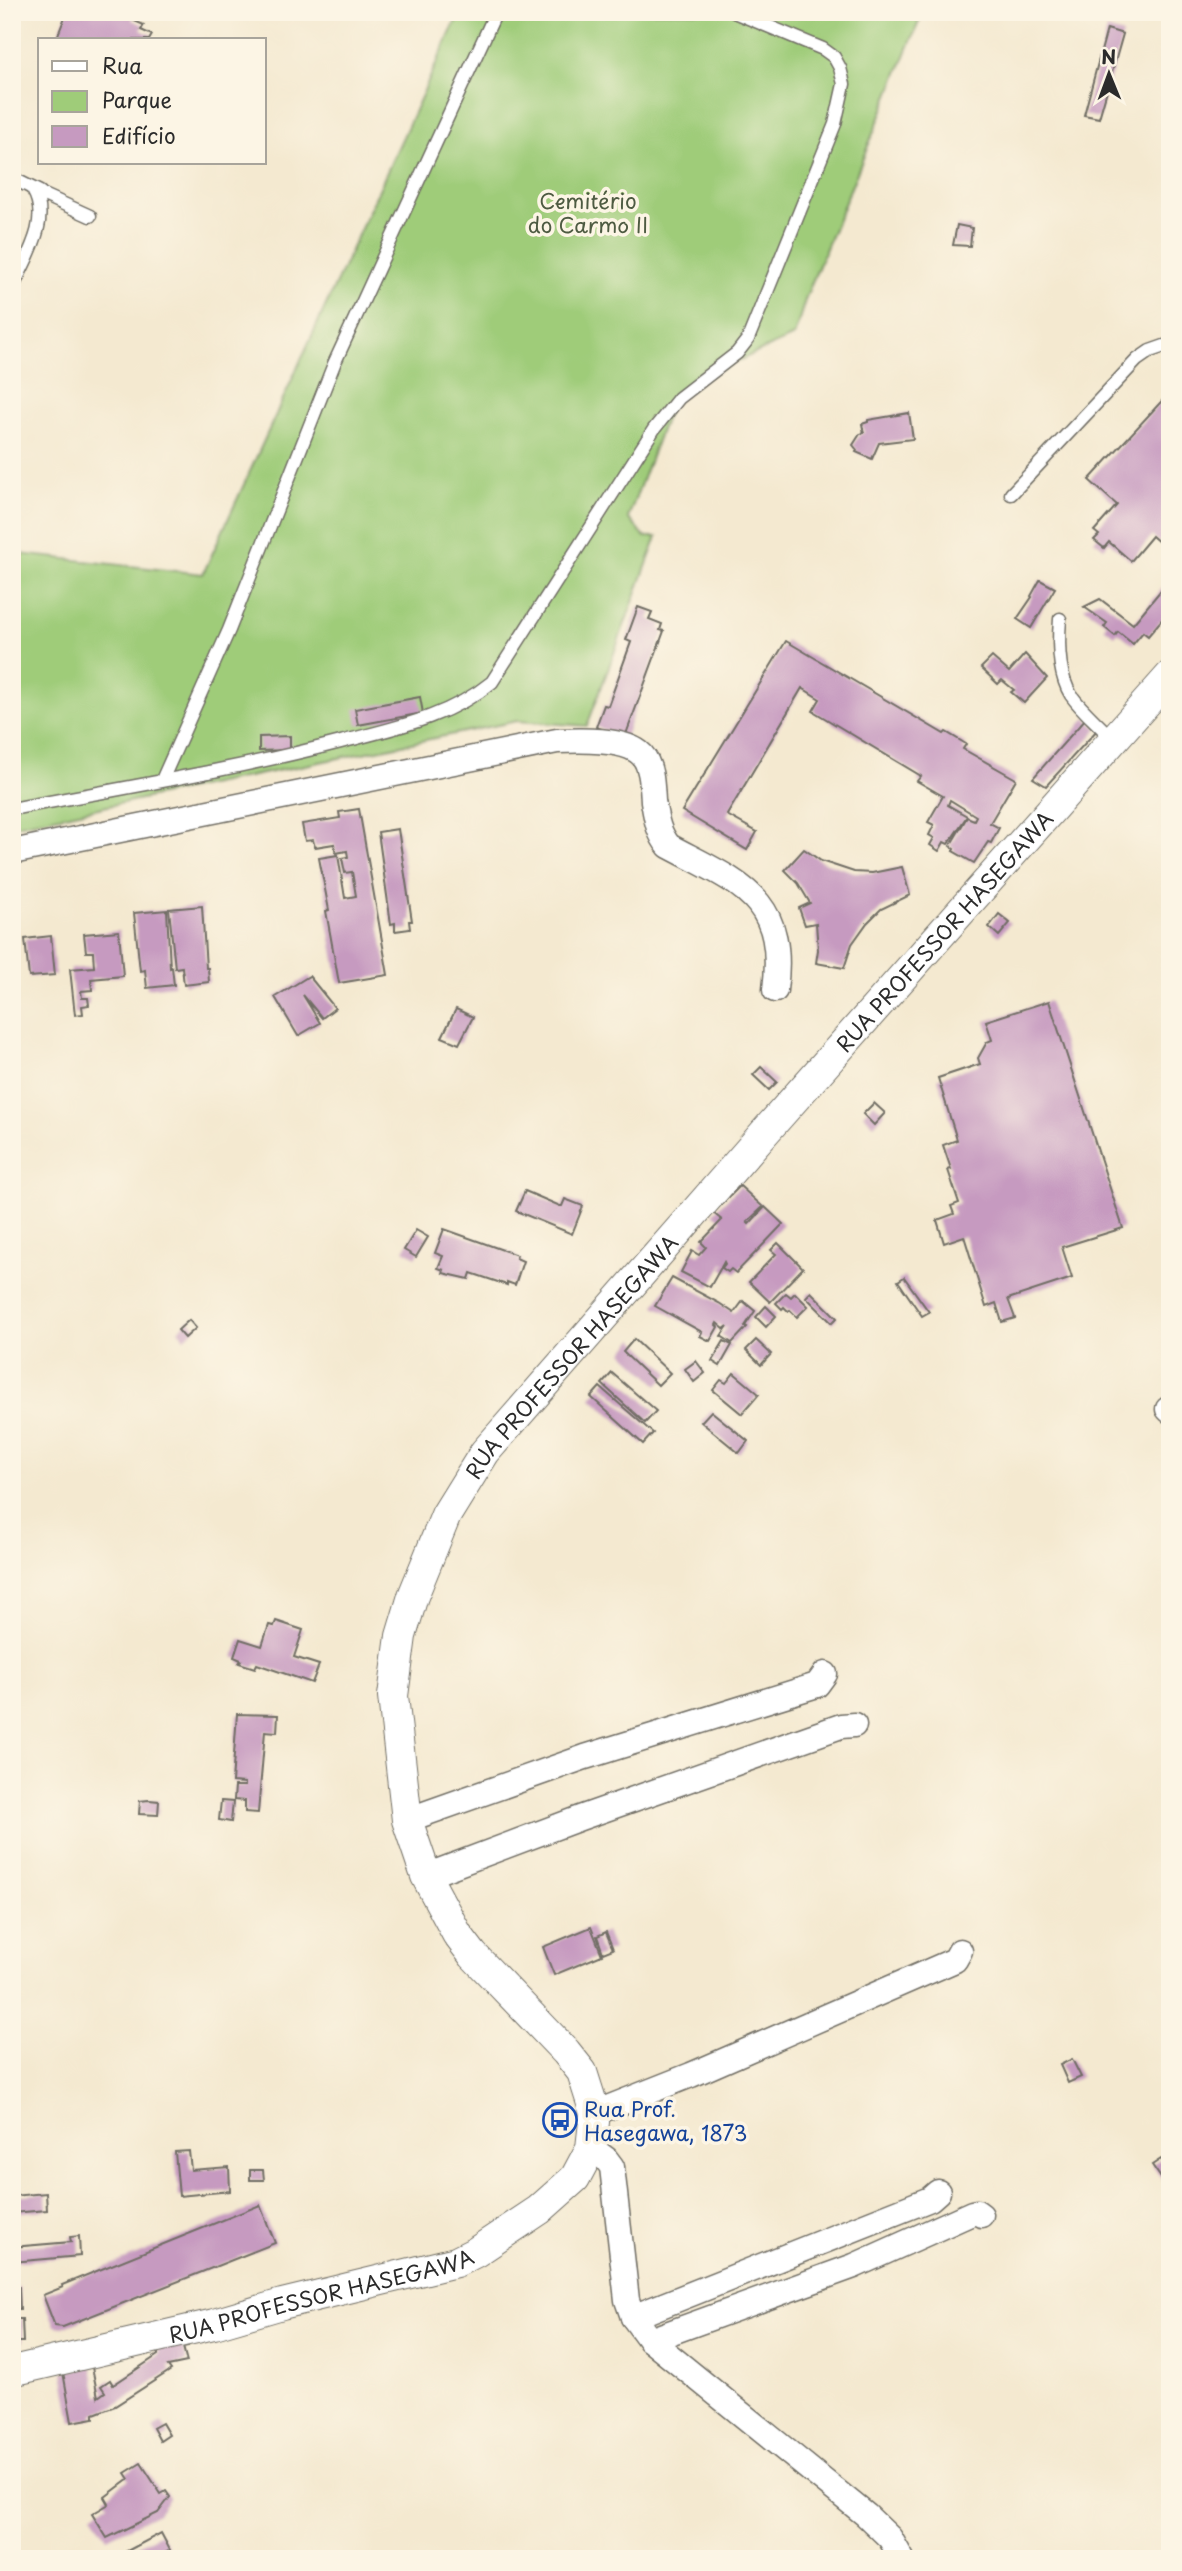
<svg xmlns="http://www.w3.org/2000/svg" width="1182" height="2571" font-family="'Playpen Sans',sans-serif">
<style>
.green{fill:#9fcc79;stroke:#657c52;stroke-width:2}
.building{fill:#c69ac0}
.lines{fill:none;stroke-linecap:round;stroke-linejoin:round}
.service-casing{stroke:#716e65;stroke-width:15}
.minor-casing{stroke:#716e65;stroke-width:27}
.tertiary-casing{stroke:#716e65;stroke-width:32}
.service{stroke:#fff;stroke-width:12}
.minor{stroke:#fff;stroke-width:24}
.tertiary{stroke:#fff;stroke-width:30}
.labels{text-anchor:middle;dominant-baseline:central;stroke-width:7;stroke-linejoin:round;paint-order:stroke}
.park-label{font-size:21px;fill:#4e5b42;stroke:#fcf5e5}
.street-label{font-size:21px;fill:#2b2b2b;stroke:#fcf5e5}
.transit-label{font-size:21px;fill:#164399;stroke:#fcf5e5;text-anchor:start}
</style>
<rect width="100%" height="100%" fill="#fcf5e5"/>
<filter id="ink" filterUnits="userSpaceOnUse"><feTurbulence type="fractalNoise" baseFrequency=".0143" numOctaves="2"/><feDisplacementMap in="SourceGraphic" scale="14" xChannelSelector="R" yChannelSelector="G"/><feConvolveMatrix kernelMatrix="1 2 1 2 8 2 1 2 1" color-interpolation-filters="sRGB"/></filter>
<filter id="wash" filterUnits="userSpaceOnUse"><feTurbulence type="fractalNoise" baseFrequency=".00686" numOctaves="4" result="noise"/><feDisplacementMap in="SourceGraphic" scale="28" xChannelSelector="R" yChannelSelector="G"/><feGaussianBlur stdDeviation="1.57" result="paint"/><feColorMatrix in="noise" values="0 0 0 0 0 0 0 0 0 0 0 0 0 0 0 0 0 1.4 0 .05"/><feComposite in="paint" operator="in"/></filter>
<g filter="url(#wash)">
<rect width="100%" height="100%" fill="#f4e9d0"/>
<path class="green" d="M460,12H923L806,297L794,336L688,383L675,393L628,518L645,537H657L587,726L517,721L12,826V553L203,574Z"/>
<g id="blocks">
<g class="building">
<path d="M67,12H135L132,20L144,25L141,30L152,35L149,40H56Z"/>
<path d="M1107,29L1123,34L1099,118L1084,115Z"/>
<path d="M957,225L972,228L970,246L953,245Z"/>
<path d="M1170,392V552L1152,536L1131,561L1109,542L1104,548L1094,540L1099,535L1094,531L1117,505L1089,480Z"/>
<path d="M909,413L913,439L879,443L872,459L856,452L857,450L853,445L860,434L864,433L862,424L868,422V420Z"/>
<path d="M1170,579V610L1148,636L1143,632L1133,644L1118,632L1115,636L1104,627L1107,623L1084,607L1100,599L1133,624Z"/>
<path d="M1040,580L1055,588L1031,628L1017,619L1032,597L1031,596Z"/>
<path d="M638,607L652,612L649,619L662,624L660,630L664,631L625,737L596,727L604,705L608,706L631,642L626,640Z"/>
<path d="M786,641L944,734L946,732L966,744L963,749L1016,779L990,823L999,828L991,843L988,842L974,863L953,851L954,849L950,846L967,817L974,820L976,816L950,800L948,805L967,816L948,844L944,842L939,851L930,845L934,838L929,835L934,825L928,822L943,796L917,781L921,776L813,711L820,699L802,688L727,815L757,832L747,850L682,811Z"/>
<path d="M1025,654L1047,678L1024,703L1011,692L1014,690L1002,680L998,684L981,668L992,657L1009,672Z"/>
<path d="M420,697L423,713L358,725L355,709Z"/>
<path d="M1086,718L1098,729L1046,786L1033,778Z"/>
<path d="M290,736V750L259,751V737Z"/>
<path d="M359,809L388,975L339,983L326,911L329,910L319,858L338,855L345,898L356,896L352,872L345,873L342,858L348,857L347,851L336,853L334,844L315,847L313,840L305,841L302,824L340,818L339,812Z"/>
<path d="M398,829L412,921H409L410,929L395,931V923L391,924L378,832Z"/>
<path d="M804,849L821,861L854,872L872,873L902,867L910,895L881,909L867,923L852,944L844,968L816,963L818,950L816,923L805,925L799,908L810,903L798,883L785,870Z"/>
<path d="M202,906L206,968H208L209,982L184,985L182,967L175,968L169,909Z"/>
<path d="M167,910L170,968L172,967L174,985L147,988L145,970L140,971L134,913Z"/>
<path d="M999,914L1010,923L999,936L989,927Z"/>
<path d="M119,931L123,976L91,979L92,990L81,991L82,998H88L89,1005L82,1006L83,1014L75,1015L70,969L94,967L93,952H86L84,934Z"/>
<path d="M51,936L55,975L29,977L25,939Z"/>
<path d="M309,976L335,1008L322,1018L303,995L320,1023L298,1036L275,997Z"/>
<path d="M1049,1001L1123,1228L1062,1247L1072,1278L1008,1299L1015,1318L1002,1322L996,1303L986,1307L964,1236L944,1243L937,1220L954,1214L951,1206L959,1203L948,1170L951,1169L943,1145L957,1140L938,1078L980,1064L978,1058L987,1042L992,1040L986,1021Z"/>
<path d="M456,1009L473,1017L459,1044L442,1037Z"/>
<path d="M761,1067L777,1082L769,1090L753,1075Z"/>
<path d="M874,1103L885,1113L874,1125L863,1114Z"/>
<path d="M740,1186L763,1207L747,1222L749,1224L765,1207L783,1224L736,1273L731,1269L728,1272L722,1268L725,1264L724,1262L710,1287L681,1272L692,1251L699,1255L706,1247L701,1242L722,1220L713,1213Z"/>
<path d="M525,1191L560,1206H562L565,1199L583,1206L572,1234L516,1211Z"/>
<path d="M444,1229L517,1255L516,1258L523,1261L515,1285L507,1282V1285L471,1273L469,1279L443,1273L444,1270L438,1268L443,1256L435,1253Z"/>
<path d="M416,1230L428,1237L416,1257L404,1250Z"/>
<path d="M778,1243L803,1268L770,1302L749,1282L776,1254L771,1250Z"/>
<path d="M904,1277L929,1312L922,1316L898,1281Z"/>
<path d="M672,1278L719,1303L734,1313L743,1301L755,1311L745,1326L747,1327L732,1343L721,1336L728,1326L724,1329L717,1323L716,1325L718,1327L710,1341L700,1336L702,1332L655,1306Z"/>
<path d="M811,1292L837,1318L832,1323L806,1297Z"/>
<path d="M786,1293L791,1297L795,1293L808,1306L797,1317L790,1310L788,1311L784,1307L782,1309L776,1303Z"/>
<path d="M766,1306L776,1316L766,1327L756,1317Z"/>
<path d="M189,1320L196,1328L185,1338L178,1330Z"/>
<path d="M634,1339L670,1373L658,1385L623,1352Z"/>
<path d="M756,1340L771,1354L761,1365L746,1350Z"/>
<path d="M724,1341L732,1345L720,1366L712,1361Z"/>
<path d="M696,1361L705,1373L694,1382L685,1369Z"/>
<path d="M612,1373L656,1411L645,1423L602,1384Z"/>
<path d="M734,1373L759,1394L742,1414L713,1390L721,1380L726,1383Z"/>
<path d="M600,1387L653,1433L643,1444L591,1397Z"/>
<path d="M711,1411L748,1441L739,1453L701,1422Z"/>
<path d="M276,1621L303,1630L294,1657L319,1665L312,1683L257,1664L255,1668L239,1663L241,1660L234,1657L240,1639L262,1646L269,1625L274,1626Z"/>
<path d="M237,1714L278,1715L277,1732L265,1731L258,1813L245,1812V1801L234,1800L235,1786H245V1783L232,1782Z"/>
<path d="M149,1800L159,1801L158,1815L139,1814L140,1801Z"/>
<path d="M221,1801L233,1802L231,1822L219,1820Z"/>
<path d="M591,1927L602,1955L554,1975L543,1947Z"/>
<path d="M606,1932L613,1949L603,1953L597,1936Z"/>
<path d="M1072,2059L1081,2077L1068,2083L1060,2065Z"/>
<path d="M189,2151L191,2170L229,2167L230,2191L179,2196L175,2152Z"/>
<path d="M1161,2159L1170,2171V2187L1168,2188L1152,2165Z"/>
<path d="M250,2170H263L264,2180H250Z"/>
<path d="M46,2193L47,2210L12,2213V2196Z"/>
<path d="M260,2205L275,2243L63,2327L55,2326L43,2295L63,2287L62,2285Z"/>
<path d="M79,2236L80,2256L12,2262V2247L71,2242L70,2237Z"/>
<path d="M12,2287H19L20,2309H12Z"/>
<path d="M12,2319H22L23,2342H12Z"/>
<path d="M186,2336L188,2346L183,2347L187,2362L168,2366L171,2370L115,2406L94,2414V2418L72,2422L63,2372L92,2367L98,2397L105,2392L101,2386L110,2380L113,2385L158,2355L159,2343Z"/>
<path d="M162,2423L169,2435L160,2441L153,2428Z"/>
<path d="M141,2463L161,2494L166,2491L170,2497L158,2513L107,2538L92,2514L109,2504L105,2497L129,2479L125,2473Z"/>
<path d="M161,2533L170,2550L154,2559H112Z"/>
</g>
</g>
</g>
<g filter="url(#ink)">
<use href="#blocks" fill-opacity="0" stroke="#716e65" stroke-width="2"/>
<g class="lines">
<g class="service-casing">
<g id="service">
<path d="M12,178L40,192"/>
<path d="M12,289C25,259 52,221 33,190L90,216"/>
<path d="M1011,494L1137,360L1150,351L1170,344"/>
<path d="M1060,619C1058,643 1058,674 1071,695C1082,711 1100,725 1113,740"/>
<path d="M162,780L229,630L334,364L496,12"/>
<path d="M12,809C122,788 233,770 341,742C394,728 448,718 492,682L654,429L679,398L737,353L748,339L835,124L844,84L840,68L834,57L823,49L734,12"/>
</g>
</g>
<g class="minor-casing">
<g id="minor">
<path d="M12,852L557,741C578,740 626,738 642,755C652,766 652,786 653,801C656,818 658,833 669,846C740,884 787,897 775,990"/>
<path d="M1168,1409L1170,1411"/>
<path d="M407,1820L585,1757L817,1685L825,1674"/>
<path d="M426,1876L580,1818L841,1726L854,1725"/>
<path d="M595,2113L691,2075L955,1960L960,1951"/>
<path d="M591,2148L606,2159L612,2167L627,2300L633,2317L650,2340L866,2515L890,2538L902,2559"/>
<path d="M633,2317L930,2199L938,2192"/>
<path d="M650,2340L854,2266L972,2213L977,2212L981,2215"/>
</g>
</g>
<g class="tertiary-casing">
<g id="tertiary">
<path id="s1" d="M12,2371L214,2324L282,2304L456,2262L476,2252L539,2210L575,2178L591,2148L595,2113L582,2072L566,2052L473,1955L457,1934L426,1876L407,1820L393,1696L401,1636L413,1596L446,1515L485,1452L765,1132L1170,676"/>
</g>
</g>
<use href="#service" class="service"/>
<use href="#minor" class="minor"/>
<use href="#tertiary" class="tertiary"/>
</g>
</g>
<defs>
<g id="bus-ring" transform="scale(1.75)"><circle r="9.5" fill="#fcf5e5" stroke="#1a4fb4" stroke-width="1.5"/><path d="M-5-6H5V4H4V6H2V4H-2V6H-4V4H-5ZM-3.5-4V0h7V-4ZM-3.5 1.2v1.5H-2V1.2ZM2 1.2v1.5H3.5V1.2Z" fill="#1a4fb4"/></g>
</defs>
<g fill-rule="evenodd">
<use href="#bus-ring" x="560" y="2120"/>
</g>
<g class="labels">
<g class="park-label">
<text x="588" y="200">Cemitério<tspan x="588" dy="24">do Carmo II</tspan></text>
</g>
<g class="street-label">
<text stroke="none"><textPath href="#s1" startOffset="2110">RUA PROFESSOR HASEGAWA</textPath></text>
<text stroke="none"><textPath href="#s1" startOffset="1544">RUA PROFESSOR HASEGAWA</textPath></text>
<text stroke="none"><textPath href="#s1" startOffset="318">RUA PROFESSOR HASEGAWA</textPath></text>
</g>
<g class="transit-label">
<text x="584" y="2108">Rua Prof.<tspan x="584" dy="24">Hasegawa, 1873</tspan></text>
</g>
</g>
<rect width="1182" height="2571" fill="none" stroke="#fcf5e5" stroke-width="42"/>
<rect x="38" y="38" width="228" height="126" fill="#fcf5e5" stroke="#a8a49b" stroke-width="2"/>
<rect x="52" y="61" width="35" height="10" fill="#ffffff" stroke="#a8a49b" stroke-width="2"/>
<text x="102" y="74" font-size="21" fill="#2b2b2b">Rua</text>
<rect x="52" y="91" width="35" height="21" fill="#9fcc79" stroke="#a8a49b" stroke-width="2"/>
<text x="102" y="108" font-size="21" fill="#2b2b2b">Parque</text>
<rect x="52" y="126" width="35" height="21" fill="#c69ac0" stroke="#a8a49b" stroke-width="2"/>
<text x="102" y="144" font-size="21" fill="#2b2b2b">Edifício</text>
<g transform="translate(1109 74) rotate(359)" stroke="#fcf5e5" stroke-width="5" paint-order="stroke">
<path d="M0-5L12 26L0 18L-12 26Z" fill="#2b2b2b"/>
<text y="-10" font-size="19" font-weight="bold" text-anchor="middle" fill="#2b2b2b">N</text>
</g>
</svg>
